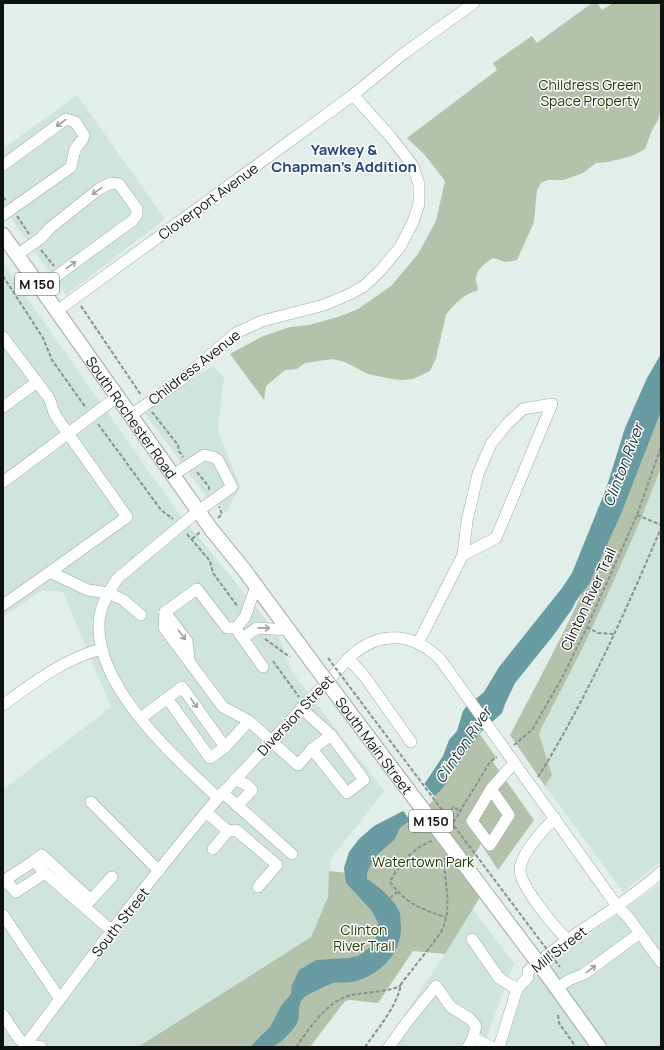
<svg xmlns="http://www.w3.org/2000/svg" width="664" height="1050" font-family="Manrope,sans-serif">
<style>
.built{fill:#cfe4db}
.green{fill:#b5c2ab}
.water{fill:#689ca2}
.pier{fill:#e2eee9}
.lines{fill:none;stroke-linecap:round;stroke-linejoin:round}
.minor-casing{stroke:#9da9a4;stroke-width:12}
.major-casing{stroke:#9da9a4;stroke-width:16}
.path{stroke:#89928e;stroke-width:2;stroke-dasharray:4 2;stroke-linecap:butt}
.minor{stroke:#fff;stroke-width:11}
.major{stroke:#fff;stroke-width:14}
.major-bridge-casing{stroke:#9da9a4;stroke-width:16;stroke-linecap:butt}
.path-bridge{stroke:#89928e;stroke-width:2;stroke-dasharray:4 2;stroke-linecap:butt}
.major-bridge{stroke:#fff;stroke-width:14}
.oneway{stroke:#9ea09f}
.labels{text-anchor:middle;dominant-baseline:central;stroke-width:3;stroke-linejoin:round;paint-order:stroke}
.shield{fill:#fff;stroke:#565857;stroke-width:1}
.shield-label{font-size:13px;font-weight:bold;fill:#0d110f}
.park-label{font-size:14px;fill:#213a01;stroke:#fff}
.street-label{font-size:14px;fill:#0d110f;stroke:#fff}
.neighbourhood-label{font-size:15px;font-weight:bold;fill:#22467b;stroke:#fff}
.water-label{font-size:15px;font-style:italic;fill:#132f32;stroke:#fff}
</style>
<rect width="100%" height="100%" fill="#e2eee9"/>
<g class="built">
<path d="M77,95L165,219L66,295L3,207V149Z"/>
<path d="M3,264L176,510L278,634L292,672L384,791L330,860L328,897L311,937L138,1047H3V790L111,707L63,592L42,590L3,617Z"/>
<path d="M212,366L224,377L218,430L240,487L226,513L206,496L144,412Z"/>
<path d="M661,465V861L623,892L545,786L552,775L539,734L611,587L641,519Z"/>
<path d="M661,883V1047H505L528,977Z"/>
<path d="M472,908L514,963L483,1047H383L445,954Z"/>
</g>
<g class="green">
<path d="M592,3H597L602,10L613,3H661V108L658,120L652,130L645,149L632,156L608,162L596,163L583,173L563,180H548L541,183L537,190L534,222L517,260L506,262L493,258C485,263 474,271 476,282C477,286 479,287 477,291C466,292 452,306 446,315L436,358L430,371L413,379L401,380L392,379L368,374L345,362L332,359L305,363L297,369L285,370L266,386L264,400L230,354L261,337L290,327L309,325L341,316L358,309L391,286L418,254L436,221L445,181L424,154L407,138L497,70L493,63L532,36L537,43Z"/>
<path d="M654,412L661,414V467L641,519L611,587L582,649L542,727L539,734L552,775L545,786L510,735C546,667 582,599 611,528C626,490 640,450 654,412Z"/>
<path d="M471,722L496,757L493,762L534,820L498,870L481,844L465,871L482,894L445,954L413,951L378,1003L350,1000L345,1001L310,1047H138L311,937L328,897L329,871L349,873L371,863L437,778Z"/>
</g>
<path class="water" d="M661,354V411L621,514L589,584L576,601L572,609L553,636L515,683L505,704L502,713L482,731L475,739L459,764L447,777L446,783L442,789L410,820L400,828L395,839L378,854L370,866L367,873V879C378,886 393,898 399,911C401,915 400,921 401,926C402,952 382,973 357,981C350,983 341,982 333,983C330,984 309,994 306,996C297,1002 300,1011 298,1020C297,1028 278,1046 271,1047C264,1048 257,1047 250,1047L270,1027L281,1006L291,994L292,985L299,970L316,960L348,958L358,956L372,946L377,935L378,923L372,911L346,883L344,868L349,852L359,839L374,826L403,811L425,783L443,756L449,740L457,731L463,711L466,707L484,692L499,667L562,588L572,573L606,489L625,428L647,378Z"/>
<path class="pier" d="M423,782L436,798L411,822L402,809Z"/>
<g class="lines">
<g class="minor-casing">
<g id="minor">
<path d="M3,165L66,119L75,122L84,135L83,139L75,149L71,167L3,215"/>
<path d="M17,255L41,238L50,228L99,189L111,183L119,184L137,209V215L132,221L40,288"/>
<path d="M57,311L353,95L403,54L474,3"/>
<path d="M3,337L49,398L55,415L127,517L50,572"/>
<path d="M3,407L37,382"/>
<path d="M131,415L181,380L236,333L262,321L324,305L350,294L364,286L380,271L400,247L413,222L419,204V184L413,166L390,136L353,95"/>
<path d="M173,475L204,455L213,457L218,460L232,487L198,511L118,578C108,592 100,606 99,623C96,688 175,757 218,798"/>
<path d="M3,482L117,397"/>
<path d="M3,605L50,572L88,590L108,593L122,599L141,615"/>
<path d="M165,612L197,589L227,628H236L245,617L256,586"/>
<path d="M165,612L164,628L223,707L249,721"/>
<path d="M165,612L187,641L189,660"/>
<path d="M239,633L263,667"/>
<path d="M243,638L257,628L288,630"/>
<path d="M418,643L463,555L496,538L552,404L523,409L507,424L491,444L478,474L467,521L463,555"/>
<path d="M348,658L365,677L411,742"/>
<path d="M3,705C33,683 65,658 102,649"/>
<path d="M301,708L331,735L364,780L347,793L312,749"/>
<path d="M141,718L182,687L225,747L210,758L167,698"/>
<path d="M225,747L249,721L298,765L312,749L331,735"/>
<path d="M235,779L247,785L252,790L237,806"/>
<path d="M491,789L509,815L490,845L472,821L491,789L514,763"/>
<path d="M223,793L292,854"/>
<path d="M91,802L159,871"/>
<path d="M206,812L228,831L213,849"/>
<path d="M555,818C543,830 522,852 520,869C519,885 556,929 568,940"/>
<path d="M228,831L236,830L277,865L258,887"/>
<path d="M34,861L42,855L91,900"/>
<path d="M45,873L16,892L5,880L34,861L45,873L112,931"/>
<path d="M86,905L112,877"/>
<path d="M3,915L60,999"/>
<path d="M472,939L499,978L517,989"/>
<path d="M557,988L569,980L584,974L640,933"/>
<path d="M3,1015L19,1039L26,1044L41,1047"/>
<path d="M24,1047C87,963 150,878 218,798L353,654C382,630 413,633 440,659L617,906L628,917L661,962"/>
<path d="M389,1047L407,1022L436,986L451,1007L470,1019L476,1026L473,1038"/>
<path d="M468,1047L473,1038L491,1047"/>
<path d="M499,1047L517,989L528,977V971C569,934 620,909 661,872"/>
</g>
</g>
<g class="major-casing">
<g id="major">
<path id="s1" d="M3,235L211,529L245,571L315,666"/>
<path d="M548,976L599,1047"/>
</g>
</g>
<g class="path">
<path d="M3,197L6,201"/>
<path d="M17,216L29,234"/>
<path d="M41,250L54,266"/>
<path d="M3,276L43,338L52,360L86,408"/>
<path d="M81,306L141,395"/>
<path d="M152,412L178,445L179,451L183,457"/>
<path d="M98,424L161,510L173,519"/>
<path d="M197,472L209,487V490"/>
<path d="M637,515L661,525"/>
<path d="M218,518L222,514L219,507"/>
<path d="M187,534L210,561L213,573L238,607"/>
<path d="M192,539L200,532"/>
<path d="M587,627L598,633L615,634"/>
<path d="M265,639L290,657"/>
<path d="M273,661L299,697"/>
<path d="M514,745L532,730L563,676L587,627L637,515L661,447"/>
<path d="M538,777C587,698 625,613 661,528"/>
<path d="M451,810L453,807L460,811"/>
<path d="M451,828L454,821L490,762L497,757"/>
<path d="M432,841C414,847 398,865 390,882C405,903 422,910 446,917"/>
<path d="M390,898L397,892"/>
<path d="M558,1015L559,1023L576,1047"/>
<path d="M296,1047C310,1028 327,1000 352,995C364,992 392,992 401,985"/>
<path d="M365,1047C378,1028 397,1007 401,984L440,934C454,908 444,885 444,857"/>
</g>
<use href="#minor" class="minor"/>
<use href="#major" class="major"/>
<g class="major-bridge-casing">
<g id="major-bridge">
<path id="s2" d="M315,666L548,976"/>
</g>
</g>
<path class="path-bridge" d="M328,658L560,967"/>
<use href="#major-bridge" class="major-bridge"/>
</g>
<defs><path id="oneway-shaft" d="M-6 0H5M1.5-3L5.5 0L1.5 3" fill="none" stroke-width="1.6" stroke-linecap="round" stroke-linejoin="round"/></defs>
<g class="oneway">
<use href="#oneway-shaft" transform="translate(61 123) rotate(143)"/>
<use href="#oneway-shaft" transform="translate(97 191) rotate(145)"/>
<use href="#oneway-shaft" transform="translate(71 265) rotate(-36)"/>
<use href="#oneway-shaft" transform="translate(264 628) rotate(1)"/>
<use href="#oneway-shaft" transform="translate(182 635) rotate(53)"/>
<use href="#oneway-shaft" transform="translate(194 703) rotate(54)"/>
<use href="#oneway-shaft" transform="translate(591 969) rotate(-37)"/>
</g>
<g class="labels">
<g class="shield">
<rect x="15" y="273" width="44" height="22" rx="3"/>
<rect x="409" y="810" width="44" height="22" rx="3"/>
</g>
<g class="shield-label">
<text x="37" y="284">M 150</text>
<text x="431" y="821">M 150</text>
</g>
<g class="park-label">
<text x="590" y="84">Childress Green<tspan x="590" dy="16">Space Property</tspan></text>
<text x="423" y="861">Watertown Park</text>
<text x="364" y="929">Clinton<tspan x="364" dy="16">River Trail</tspan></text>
</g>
<g class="street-label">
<text transform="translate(208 201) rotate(-36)">Cloverport Avenue</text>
<text transform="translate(194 367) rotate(-38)">Childress Avenue</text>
<text stroke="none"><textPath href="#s1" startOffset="223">South Rochester Road</textPath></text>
<text transform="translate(588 599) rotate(-65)">Clinton River Trail</text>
<text transform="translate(295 715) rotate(-47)">Diversion Street</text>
<text stroke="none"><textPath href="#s2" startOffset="99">South Main Street</textPath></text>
<text transform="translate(120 922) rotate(-52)">South Street</text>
<text transform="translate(559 949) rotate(-38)">Mill Street</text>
</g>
<g class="neighbourhood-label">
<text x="344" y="149">Yawkey &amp;<tspan x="344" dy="17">Chapman's Addition</tspan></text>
</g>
<g class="water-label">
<text transform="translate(623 465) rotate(-69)">Clinton River</text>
<text transform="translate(463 745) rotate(-56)">Clinton River</text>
</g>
</g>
<rect width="664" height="1050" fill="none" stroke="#0d110f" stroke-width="8"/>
</svg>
